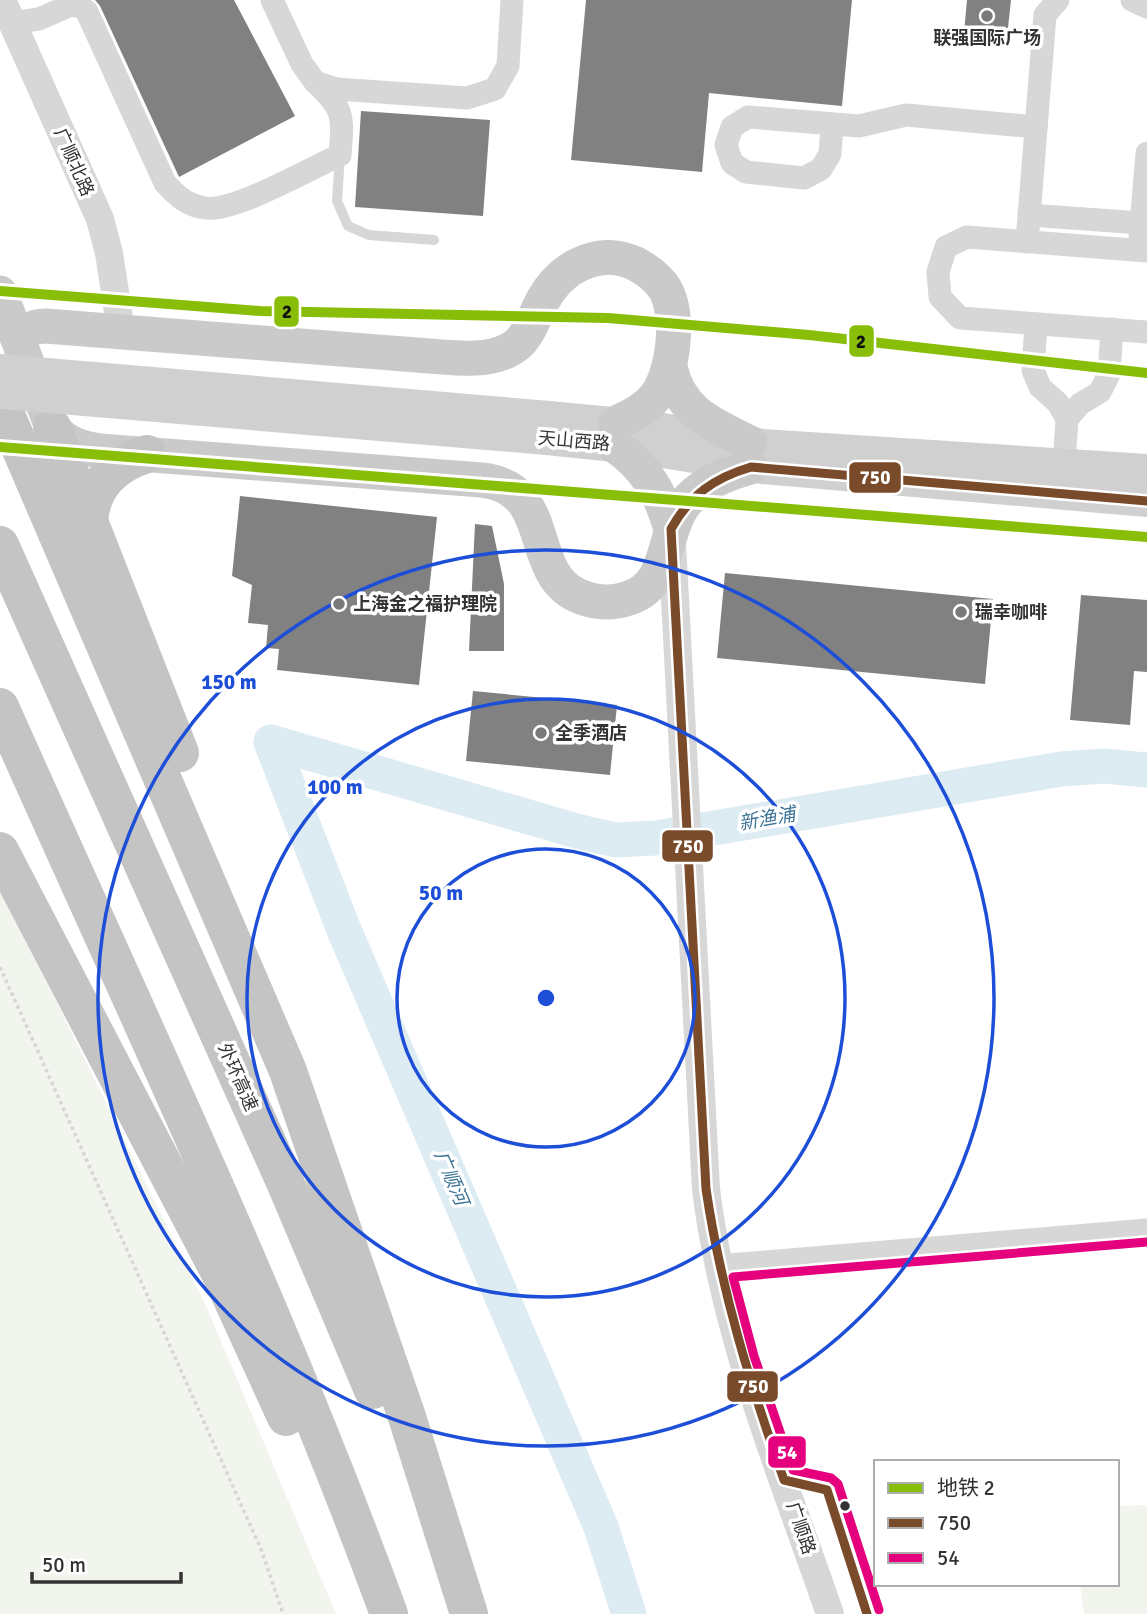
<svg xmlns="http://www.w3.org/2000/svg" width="1147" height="1614" font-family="Signika,'Noto Sans SC',sans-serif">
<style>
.green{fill:#f1f5ed}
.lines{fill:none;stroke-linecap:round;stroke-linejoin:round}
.river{stroke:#ddebf3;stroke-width:35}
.building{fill:#818181}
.path{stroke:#d6d6d6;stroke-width:3.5;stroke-dasharray:3.5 3.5;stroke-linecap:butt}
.service{stroke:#d7d7d7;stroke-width:10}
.minor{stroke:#d7d7d7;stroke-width:23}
.tertiary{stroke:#d7d7d7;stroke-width:28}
.secondary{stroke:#d0d0d0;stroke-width:32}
.primary{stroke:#cacaca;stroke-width:35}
.motorway{stroke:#c4c4c4;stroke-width:38}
.secondary-bridge{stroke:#d0d0d0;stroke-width:32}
.bus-1-casing{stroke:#fff;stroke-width:14}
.bus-2-casing{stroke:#fff;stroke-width:14}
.bus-1{stroke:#7a4b2a;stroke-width:9}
.bus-2{stroke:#e5007d;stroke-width:9}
.metro-1-casing{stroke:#fff;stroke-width:16}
.metro-1{stroke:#88be08;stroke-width:10}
.ring{fill:none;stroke:#1d4ed8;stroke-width:3.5}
.poi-dot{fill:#7a7a7a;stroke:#fff;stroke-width:2.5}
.bus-dot{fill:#333;stroke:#fff;stroke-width:2.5}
.labels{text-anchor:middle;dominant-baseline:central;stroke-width:7;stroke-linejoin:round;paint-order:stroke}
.poi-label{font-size:18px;font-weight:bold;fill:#333;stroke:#fff;text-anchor:start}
.street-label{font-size:18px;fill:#333;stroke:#fff}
.water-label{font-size:19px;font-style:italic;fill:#3f7597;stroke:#fff}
.centre{fill:#1d4ed8;stroke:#fff;stroke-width:3.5}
.ring-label{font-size:21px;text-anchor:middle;font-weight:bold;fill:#1d4ed8;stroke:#fff;stroke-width:7;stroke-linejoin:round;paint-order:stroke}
.line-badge{stroke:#fff;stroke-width:2.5}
.badge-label{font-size:19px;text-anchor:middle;font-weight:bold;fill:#fff}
.pale-badge-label{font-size:19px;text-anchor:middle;font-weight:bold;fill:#111}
</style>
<rect width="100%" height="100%" fill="#fff"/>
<g class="green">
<path d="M0,887L207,1308L336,1614H0Z"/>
<path d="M1147,1505V1614H1084L1080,1584H1117V1506Z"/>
</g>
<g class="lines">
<g class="river">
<path d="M271,742L344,930L601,1527L629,1614"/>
<path d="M271,742L580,832L616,840L656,838L1061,769L1104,766L1147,770"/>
</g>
</g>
<g class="building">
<path d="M95,0H234L295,116L179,177L100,6Z"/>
<path d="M586,0H852L842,106L709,93L702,172L571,160Z"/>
<path d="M967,0H1011L1007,37L964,33Z"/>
<path d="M361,111L490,120L483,216L355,207Z"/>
<path d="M240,496L437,517L419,685L277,670L279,649L266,648L268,625L248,623L252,585L232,576Z"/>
<path d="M475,524L492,526L504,584V651H469Z"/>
<path d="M725,573L993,599L985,684L717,658Z"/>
<path d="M1081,595L1147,600V672L1134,671L1130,725L1070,720Z"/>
<path d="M473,691L617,705L610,775L466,761Z"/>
</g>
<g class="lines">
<path class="path" d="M0,967L261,1549L283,1614"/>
<g class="service">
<path d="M340,155L337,201L348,226L369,235L434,240"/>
<path d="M787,1481L827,1490L867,1614"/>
</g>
<g class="minor">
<path d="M272,0L302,64L315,82L336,89L467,98L495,89L508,66L512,0"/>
<path d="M1132,0L1147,7"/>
<path d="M12,23L39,19L69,6L79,5L87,12L165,183C177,196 186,205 205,208C233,213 311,168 340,155C343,116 345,110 315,82"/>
<path d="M832,125L830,154L821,169L804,178L746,172L732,163L726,145L732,127L748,117L859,126L906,115L1036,127"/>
<path d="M1029,215L1141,223"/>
<path d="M1140,237L1147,153"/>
<path d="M1027,242L1045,15L1058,0"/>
<path d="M1147,251L967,237L946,247L938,272L940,297L960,318L1147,332"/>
<path d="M1036,324L1033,370L1040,387L1058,403L1067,419L1064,464"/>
<path d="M1067,419L1080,404L1100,392L1109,374L1112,329"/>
<path d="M717,1266L1147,1230"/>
</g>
<g class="tertiary">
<path d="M2,0L100,219L109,253L121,331"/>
<path d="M672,542L706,1189C724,1337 782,1474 830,1614"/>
</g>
<g class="secondary">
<path d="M549,417L644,426L762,445L1147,470"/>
<path d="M547,439L644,449L762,468L1147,501"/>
</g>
<g class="primary">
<path d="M0,293L52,427C65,443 80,448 100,451L482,480C560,489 521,581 587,599C600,603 615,603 629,598C670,585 662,536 683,506C699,484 726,474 751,467"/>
<path d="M21,347C20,332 32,326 46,326L442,357C468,359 499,361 519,343C528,334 533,321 538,310C550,283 570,263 600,258C613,256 625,259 636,264C647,270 658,278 665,289C680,315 674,372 656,396C645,410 631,416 616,423"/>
<path d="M670,367C680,413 712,424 750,443"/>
<path d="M614,445C645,466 661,493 671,529"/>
</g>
<g class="motorway">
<path d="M0,401L288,1071L407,1417L469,1614"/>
<path d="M52,427L180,753"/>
<path d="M89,521C92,485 113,465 147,454"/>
<path d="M0,545L285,1182L373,1390"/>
<path d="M0,707C134,1008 276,1305 389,1614"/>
<path d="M0,851L222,1277L286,1417"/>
</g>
<g class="secondary-bridge">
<path d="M0,370L549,417"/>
<path d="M0,393L547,439"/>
</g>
<g class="bus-1-casing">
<path id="bus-1" d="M867,1614L827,1490L784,1480C750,1384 721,1290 706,1189L671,529C690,495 714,478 751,467L1147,501"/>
</g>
<g class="bus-2-casing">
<path id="bus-2" d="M879,1610L838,1484L831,1478L793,1470L754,1356L733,1277L1147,1242"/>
</g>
<use href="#bus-1" class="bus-1"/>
<use href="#bus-2" class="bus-2"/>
<g class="metro-1-casing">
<g id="metro-1">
<path d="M0,291L260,311L608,318L809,335L1147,373"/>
<path d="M0,447L1147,537"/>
</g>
</g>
<use href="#metro-1" class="metro-1"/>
</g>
<g class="ring">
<circle cx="546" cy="998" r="149"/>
<circle cx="546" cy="998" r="299"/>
<circle cx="546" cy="998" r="448"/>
</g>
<g class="poi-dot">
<circle cx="987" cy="16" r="7"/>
<circle cx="339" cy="604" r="7"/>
<circle cx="961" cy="612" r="7"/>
<circle cx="541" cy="733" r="7"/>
</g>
<circle class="bus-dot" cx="845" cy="1506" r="6"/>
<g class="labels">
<g class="poi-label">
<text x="987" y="38" text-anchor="middle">联强国际广场</text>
<text x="353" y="604">上海金之福护理院</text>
<text x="975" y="612">瑞幸咖啡</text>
<text x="555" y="733">全季酒店</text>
</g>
<g class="street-label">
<text transform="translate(74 162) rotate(66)">广顺北路</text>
<text transform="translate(574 441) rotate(5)">天山西路</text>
<text transform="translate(238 1077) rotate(66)">外环高速</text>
<text transform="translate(801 1528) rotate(71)">广顺路</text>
</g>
<g class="water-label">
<text transform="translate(767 819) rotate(-10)">新渔浦</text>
<text transform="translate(451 1178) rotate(67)">广顺河</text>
</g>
</g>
<circle cx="546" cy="998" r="10" class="centre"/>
<g class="ring-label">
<text x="229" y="689">150 m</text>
<text x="335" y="794">100 m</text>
<text x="441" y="900">50 m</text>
</g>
<g class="line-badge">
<rect x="273" y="295" width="27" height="33" rx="7" fill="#88be08"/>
<rect x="848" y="324" width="27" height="34" rx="7" fill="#88be08"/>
<rect x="848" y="461" width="54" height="33" rx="7" fill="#7a4b2a"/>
<rect x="661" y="829" width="53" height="34" rx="7" fill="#7a4b2a"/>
<rect x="726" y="1370" width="53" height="33" rx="7" fill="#7a4b2a"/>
<rect x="767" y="1435" width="40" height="34" rx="7" fill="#e5007d"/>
</g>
<g class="badge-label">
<text x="875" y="484">750</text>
<text x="688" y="853">750</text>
<text x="753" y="1393">750</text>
<text x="787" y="1459">54</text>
</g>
<g class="pale-badge-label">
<text x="287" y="318">2</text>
<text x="861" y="348">2</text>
</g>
<rect x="874" y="1460" width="245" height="126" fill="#ffffff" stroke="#adadad" stroke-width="2"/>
<rect x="888" y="1483" width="35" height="10" fill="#88be08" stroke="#adadad" stroke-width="2"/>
<text x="937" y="1495" font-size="21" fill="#333333">地铁 2</text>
<rect x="888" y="1518" width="35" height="10" fill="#7a4b2a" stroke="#adadad" stroke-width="2"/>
<text x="937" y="1530" font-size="21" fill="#333333">750</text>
<rect x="888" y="1553" width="35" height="10" fill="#e5007d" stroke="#adadad" stroke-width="2"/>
<text x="937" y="1565" font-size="21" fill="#333333">54</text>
<path d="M32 1572v10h149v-10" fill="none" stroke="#333333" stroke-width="3.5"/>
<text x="42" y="1572" font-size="21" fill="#333333" stroke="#ffffff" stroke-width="5" paint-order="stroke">50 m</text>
</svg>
